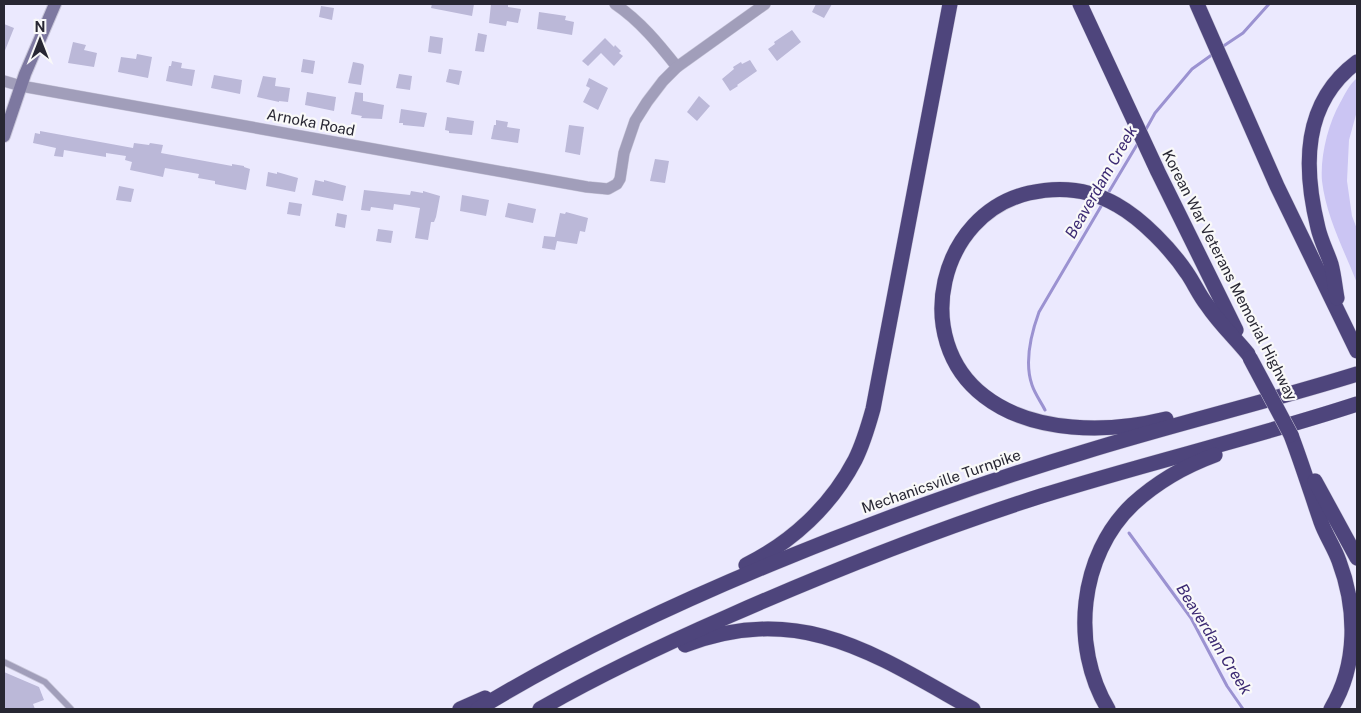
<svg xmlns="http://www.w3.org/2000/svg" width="1361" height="713" font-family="'Public Sans',sans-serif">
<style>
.green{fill:#cbc5f3}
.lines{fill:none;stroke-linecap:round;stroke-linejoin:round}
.stream{stroke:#9b92d1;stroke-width:3}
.building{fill:#bbb8d8}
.lane-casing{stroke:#c8c6d9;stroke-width:7}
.street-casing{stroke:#c8c6d9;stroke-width:12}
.secondary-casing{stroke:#c8c6d9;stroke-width:14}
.highway-casing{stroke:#c8c6d9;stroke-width:16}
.lane{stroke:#a19eba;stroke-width:5.5}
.street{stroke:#a19eba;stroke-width:11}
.secondary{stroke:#7d78a0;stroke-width:12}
.highway{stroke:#4e457c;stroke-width:15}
.highway-bridge-casing{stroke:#c8c6d9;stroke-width:16;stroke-linecap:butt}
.highway-bridge{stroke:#4e457c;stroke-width:15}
.labels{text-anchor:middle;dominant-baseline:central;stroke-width:4.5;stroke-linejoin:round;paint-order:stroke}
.street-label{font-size:15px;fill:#282733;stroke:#f9f9f9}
.water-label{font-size:16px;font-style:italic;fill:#3c2a73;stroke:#f9f9f9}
</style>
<rect width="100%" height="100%" fill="#ebe9fe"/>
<path class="green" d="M1357,78V111L1349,140L1347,181L1352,216L1357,229V283C1344,250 1326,216 1322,181C1320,157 1328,124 1340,103C1345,94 1349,85 1357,78Z"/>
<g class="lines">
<g class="stream">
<path d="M1222,47L1243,33L1269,4"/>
<path d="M1145,131L1155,113L1192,69L1213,54"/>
<path d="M1107,195L1138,143"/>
<path d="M1045,410C1041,402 1035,394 1032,385C1024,362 1031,334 1039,312L1103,203"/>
<path d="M1129,533L1191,618L1227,686L1243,709"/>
</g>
</g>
<g class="building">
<path d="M432,4H474L472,16L431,8Z"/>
<path d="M491,4L508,5V7L521,9L518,23L507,21L506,26L489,23Z"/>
<path d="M816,4H832L824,18L812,12Z"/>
<path d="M321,6L334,8L332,20L319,17Z"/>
<path d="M539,12L566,16L565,20L574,22L572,35L537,29Z"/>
<path d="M4,24L14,28L4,53Z"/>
<path d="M792,30L801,42L777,61L768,49L775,44L774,42Z"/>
<path d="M478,33L487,35L484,52L475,51Z"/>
<path d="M430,36L443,38L441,54L428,52Z"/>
<path d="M605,38L614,47L615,45L621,51L619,53L623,56L614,66L601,53L588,66L582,61Z"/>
<path d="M73,42L86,45L84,50L97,53L94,67L68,63Z"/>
<path d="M137,54L152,57L148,78L118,72L121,57L136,59Z"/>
<path d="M303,59L315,61L313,74L301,72Z"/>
<path d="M750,60L757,71L737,85L738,86L730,91L722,79L734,69L733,67L741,62L742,64Z"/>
<path d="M172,61L182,63L181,68L195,70L192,86L166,81L169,66H171Z"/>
<path d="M353,62L363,64L364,66L361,85L348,83Z"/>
<path d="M449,69L462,71L459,85L446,82Z"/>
<path d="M399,74L412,76L410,90L396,88Z"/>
<path d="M214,75L242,80L240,94L211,88Z"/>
<path d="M263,76L276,78L275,86L290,88L288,102L279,101V102L257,97Z"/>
<path d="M589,78L608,88L598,110L583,102L590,88L586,86Z"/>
<path d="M307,92L336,97L334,111L305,105Z"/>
<path d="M355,92L363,93V101L384,105L382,119L361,118L362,116L351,114Z"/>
<path d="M699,96L710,106L697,121L687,112Z"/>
<path d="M401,109L427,113L424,127L403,125V123H399Z"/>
<path d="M447,117L474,121L472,135L449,133V131L445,130Z"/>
<path d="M496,120L508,122L507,127L520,129L518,143L491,139L494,125H496Z"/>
<path d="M569,125L584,127L580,155L565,152Z"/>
<path d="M40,131L133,148L134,143L149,145L150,143L163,145L161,153L232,166V164L244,166V167L250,169L246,190L215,184V181L198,178L199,174L165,168L163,177L130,170L132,162L125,160L126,156L106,153V157L64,150L63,157L54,156L56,148L33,143L35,133L40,134Z"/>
<path d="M655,159L669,161L665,183L650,181Z"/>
<path d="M268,172L277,174V172L298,178L295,192L266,186Z"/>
<path d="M315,180L324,182V180L346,186L343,201L312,195Z"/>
<path d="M119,186L134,189L131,202L116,200Z"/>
<path d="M364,190L410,195L411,191L423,193V191L440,196L436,217L434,222H431L428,240L415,238L420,208L394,204L393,210L371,207L370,211L361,210Z"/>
<path d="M462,195L489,200L486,216L460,211Z"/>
<path d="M289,202L302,204L300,216L287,214Z"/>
<path d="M508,203L536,209L533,223L505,217Z"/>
<path d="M566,212L588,218L585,232L580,231L577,244L557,241L555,250L542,248L544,236L555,237L560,213L565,214Z"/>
<path d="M337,213L347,215L345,228L335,226Z"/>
<path d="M378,229L393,231L391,243L376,241Z"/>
<path d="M4,672L39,687L44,700L33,704L35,709H4Z"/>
</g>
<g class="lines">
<g class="lane-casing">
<path id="lane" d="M4,662L45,682L71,709"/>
</g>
<g class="street-casing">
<g id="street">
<path d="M615,4C640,21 658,43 677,67"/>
<path d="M4,81L21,86C210,120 399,152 587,187L608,189L617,184L620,179L624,153L635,121L647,102L663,81L677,67L765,4"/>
</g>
</g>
<g class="secondary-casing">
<path id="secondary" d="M4,136L25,74L55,4"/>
</g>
<g class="highway-casing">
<g id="highway">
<path d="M1080,4L1158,172L1236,330"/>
<path d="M1197,4L1277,186L1357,351"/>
<path d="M1337,298C1335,287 1334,275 1331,264C1327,252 1321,241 1318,228C1303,167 1302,103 1357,62"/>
<path d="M1166,419C1109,433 1033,434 984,396C910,339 939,214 1029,193C1060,186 1090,189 1117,205C1142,219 1171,249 1187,273C1194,283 1199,295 1207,305C1219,323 1235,338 1248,354"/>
<path d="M1291,435C1302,464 1311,493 1321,522C1326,536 1334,547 1339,561C1357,609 1358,664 1331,709"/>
<path d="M1315,481L1357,558"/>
<path d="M746,565C792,542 831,506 855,460C863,444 868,427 873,409L950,4"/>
<path d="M685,645C801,601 876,655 973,709"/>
<path d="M460,709L485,698"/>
<path d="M478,709C571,652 670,606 771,564C873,522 978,484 1084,452C1174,424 1267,402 1357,374"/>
<path d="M540,709C601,674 665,644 729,616C831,571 935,530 1041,496C1146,463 1253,438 1357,404"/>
<path d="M1108,709C1070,646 1079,555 1133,504C1157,482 1185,466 1215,455"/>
</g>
</g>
<use href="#lane" class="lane"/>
<use href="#street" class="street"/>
<use href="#secondary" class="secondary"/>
<use href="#highway" class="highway"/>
<g class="highway-bridge-casing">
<path id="highway-bridge" d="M1250,358L1291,435"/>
</g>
<use href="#highway-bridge" class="highway-bridge"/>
</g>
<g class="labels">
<g class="street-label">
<text transform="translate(311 122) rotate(11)">Arnoka Road</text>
<text transform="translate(1230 275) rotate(63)">Korean War Veterans Memorial Highway</text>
<text transform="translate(941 481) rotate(-19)">Mechanicsville Turnpike</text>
</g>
<g class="water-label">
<text transform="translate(1101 182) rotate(-60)">Beaverdam Creek</text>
<text transform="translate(1214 639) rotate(58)">Beaverdam Creek</text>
</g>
</g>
<rect width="1361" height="713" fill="none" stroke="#282733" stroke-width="10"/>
<g transform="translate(40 40)" stroke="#f9f9f9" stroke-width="4" paint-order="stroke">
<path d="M0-4L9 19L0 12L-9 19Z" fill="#282733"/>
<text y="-8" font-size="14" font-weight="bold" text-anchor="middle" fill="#282733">N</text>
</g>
</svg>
